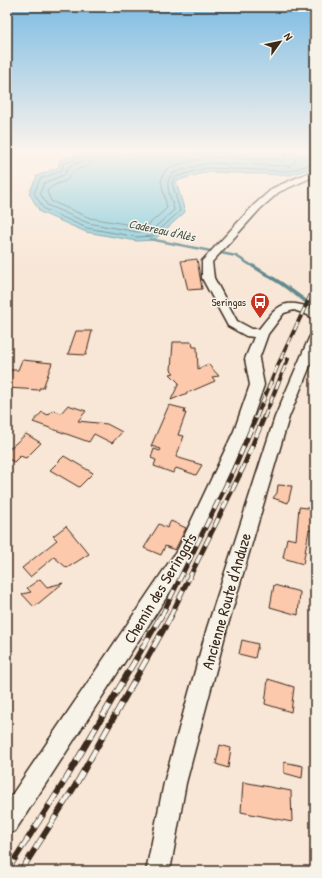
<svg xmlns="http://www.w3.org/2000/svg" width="322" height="878" font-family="'Patrick Hand',sans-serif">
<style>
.water{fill:#7cc9db;stroke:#62898f}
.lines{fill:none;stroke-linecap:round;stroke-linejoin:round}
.shore{stroke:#556a6a;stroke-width:1}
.stream-far1{stroke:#62898f;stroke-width:2.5}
.stream{stroke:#62898f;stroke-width:3.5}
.building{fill:#fcc9ac;stroke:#3b2a1e}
.minor-casing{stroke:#3b2a1e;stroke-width:3}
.minor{fill:#f7f3e8;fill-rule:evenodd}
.rail-far2-casing{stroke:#3b2a1e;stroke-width:4}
.rail-far1-casing{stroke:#3b2a1e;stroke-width:5}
.rail-casing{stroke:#3b2a1e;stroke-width:6}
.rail-far2{stroke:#f7f3e8;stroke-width:2.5;stroke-dasharray:8;stroke-linecap:butt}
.rail-far1{stroke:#f7f3e8;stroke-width:3.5;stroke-dasharray:10;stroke-linecap:butt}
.rail{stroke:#f7f3e8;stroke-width:4.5;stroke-dasharray:13;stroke-linecap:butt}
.labels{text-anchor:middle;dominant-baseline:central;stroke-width:3;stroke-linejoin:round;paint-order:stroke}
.far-poi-label{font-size:11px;fill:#3b2a1e;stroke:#f7f3e8;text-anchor:end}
.far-water-label{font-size:12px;font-style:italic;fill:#4b524d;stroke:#f7f3e8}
.near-street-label{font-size:16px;fill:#3b2a1e;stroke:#f7f3e8}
</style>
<rect width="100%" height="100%" fill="#f8e6d6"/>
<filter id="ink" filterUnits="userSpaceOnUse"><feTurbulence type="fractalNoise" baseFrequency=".025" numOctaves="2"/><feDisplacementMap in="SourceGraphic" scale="8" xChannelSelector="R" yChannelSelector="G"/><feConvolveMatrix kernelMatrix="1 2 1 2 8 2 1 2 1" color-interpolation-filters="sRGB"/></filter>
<g filter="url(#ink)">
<path class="water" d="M85,152H285L315,156V167L290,175L207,172L176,181L185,212L154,240L137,241L86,232L40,212L29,193L37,176L59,167V160Z"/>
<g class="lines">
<g class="shore">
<path d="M83,152L81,157L64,163L61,171L40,179L34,193L44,209L87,228L137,237L153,236L180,211L172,182L175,177L206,168L289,171L315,163"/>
<path d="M89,152L85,160L69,166L64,175L44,183L40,193L47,205L88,223L137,232L151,231L174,210C172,198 162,183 173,173L207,163L289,166L296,162L292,152"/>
<path d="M95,152C90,172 84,163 74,172C70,174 69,179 65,181C59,184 50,185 47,192L51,201L90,218L137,226L148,225L167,208L161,181L164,172L170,167L206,157L285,160L286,152"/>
</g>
<path class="stream-far1" d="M150,239L236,256L254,267"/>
<path class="stream" d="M253,266L282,284L315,308"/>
</g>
<g class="building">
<path d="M197,259L202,289L188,290L181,261Z"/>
<path d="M76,331H92L86,355L68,354Z"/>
<path d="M173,342H192L193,347H197L198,369L208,364L219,376L212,377L215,381L171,400L179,383L170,374L174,373L171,370Z"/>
<path d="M22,360L52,363L43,388H39V390L7,388V378L11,370H18Z"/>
<path d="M68,405L86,411L78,421L107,424L122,432L112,443L94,434L89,442L33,422L42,412L48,415L53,410L61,413Z"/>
<path d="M169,405L185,409L184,413H186L178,435L184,436L176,457L202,465L196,475L176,468L173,473L154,466L156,460L151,458L154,449L160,451L161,449L151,446Z"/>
<path d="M26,434L41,443L26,458L20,456L14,462L7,458V451Z"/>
<path d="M64,456L93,473L79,487L50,470Z"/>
<path d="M278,485L292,486L288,503L273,498L277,493Z"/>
<path d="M299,507L315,509V532L309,530L303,564L283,558L287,538L296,540Z"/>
<path d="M171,521L186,528L175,550L165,546L161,555L144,548L159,524L167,528Z"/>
<path d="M66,526L89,554L67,568L54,557L30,577L22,568L57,540L53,536Z"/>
<path d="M40,579L47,587L63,583L34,607L22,594L31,592L27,588Z"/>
<path d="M274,585L300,592L298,615L270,607Z"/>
<path d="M242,640L258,644L255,658L239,654Z"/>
<path d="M268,679L294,687L291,712L265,704Z"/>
<path d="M220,745L231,748L228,768L216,764Z"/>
<path d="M284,762L303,766L302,778L284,773Z"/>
<path d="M243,782L291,791L292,822L241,812Z"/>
</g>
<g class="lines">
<g class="minor-casing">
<g id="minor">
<path d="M309,152H315V155L310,154Z"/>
<path d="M315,170V176L279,192L260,209L212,262L214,278L237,321L252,329H259C279,304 282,298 315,309V320L311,319L308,315L294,310L284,313L268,334L259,359L264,385L248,431L190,561L15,831L7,835V802L178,549L234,431L250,385L245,359L254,337L246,336L228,326L202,278V261L254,205L273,188Z"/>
<path d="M315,334V354L289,417L227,628L186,783L170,871H146L164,783L207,628L275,417L309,338L311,335Z"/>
</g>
</g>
<use href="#minor" class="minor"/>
<g class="rail-far2-casing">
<g id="rail-far2">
<path d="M256,418L278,365L315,286"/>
<path d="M264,418L288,359"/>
</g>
</g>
<g class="rail-far1-casing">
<g id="rail-far1">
<path d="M161,617L235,467L256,417"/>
<path d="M170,617L243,468L264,417"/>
</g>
</g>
<g class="rail-casing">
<g id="rail">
<path d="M7,871L66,779L161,616"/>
<path d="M21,871L75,786L171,616"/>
</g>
</g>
<use href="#rail-far2" class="rail-far2"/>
<use href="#rail-far1" class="rail-far1"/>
<use href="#rail" class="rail"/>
</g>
</g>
<linearGradient id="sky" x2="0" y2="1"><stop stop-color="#7dbce3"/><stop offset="0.55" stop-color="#fcf4ed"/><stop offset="1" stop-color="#fcf4ed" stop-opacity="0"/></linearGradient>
<rect width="322" height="275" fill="url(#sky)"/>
<defs>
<g id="bus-pin" transform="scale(1)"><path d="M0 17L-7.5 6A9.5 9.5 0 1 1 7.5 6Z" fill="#c8321e" stroke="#f7f3e8"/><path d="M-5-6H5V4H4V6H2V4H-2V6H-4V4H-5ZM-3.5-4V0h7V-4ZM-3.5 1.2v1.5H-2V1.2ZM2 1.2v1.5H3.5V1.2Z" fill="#fff"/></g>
</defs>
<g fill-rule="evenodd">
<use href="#bus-pin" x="260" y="302"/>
</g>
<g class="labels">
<g class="far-poi-label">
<text x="246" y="302">Seringas</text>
</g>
<g class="far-water-label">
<text transform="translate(162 230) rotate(12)">Cadereau d'Alès</text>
</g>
<g class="near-street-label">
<text transform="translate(160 588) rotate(-59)">Chemin des Seringats</text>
<text transform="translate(226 601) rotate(-74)">Ancienne Route d'Anduze</text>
</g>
</g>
<rect width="322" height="878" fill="none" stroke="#f7f3e8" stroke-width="24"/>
<rect x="12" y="12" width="298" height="854" fill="none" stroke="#3b2a1e" stroke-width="1.5" filter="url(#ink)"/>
<g transform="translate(280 42) rotate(57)" stroke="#f7f3e8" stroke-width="3" paint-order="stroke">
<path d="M0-3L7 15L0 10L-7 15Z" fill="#3b2a1e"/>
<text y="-6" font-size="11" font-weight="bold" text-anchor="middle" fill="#3b2a1e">N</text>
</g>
</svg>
